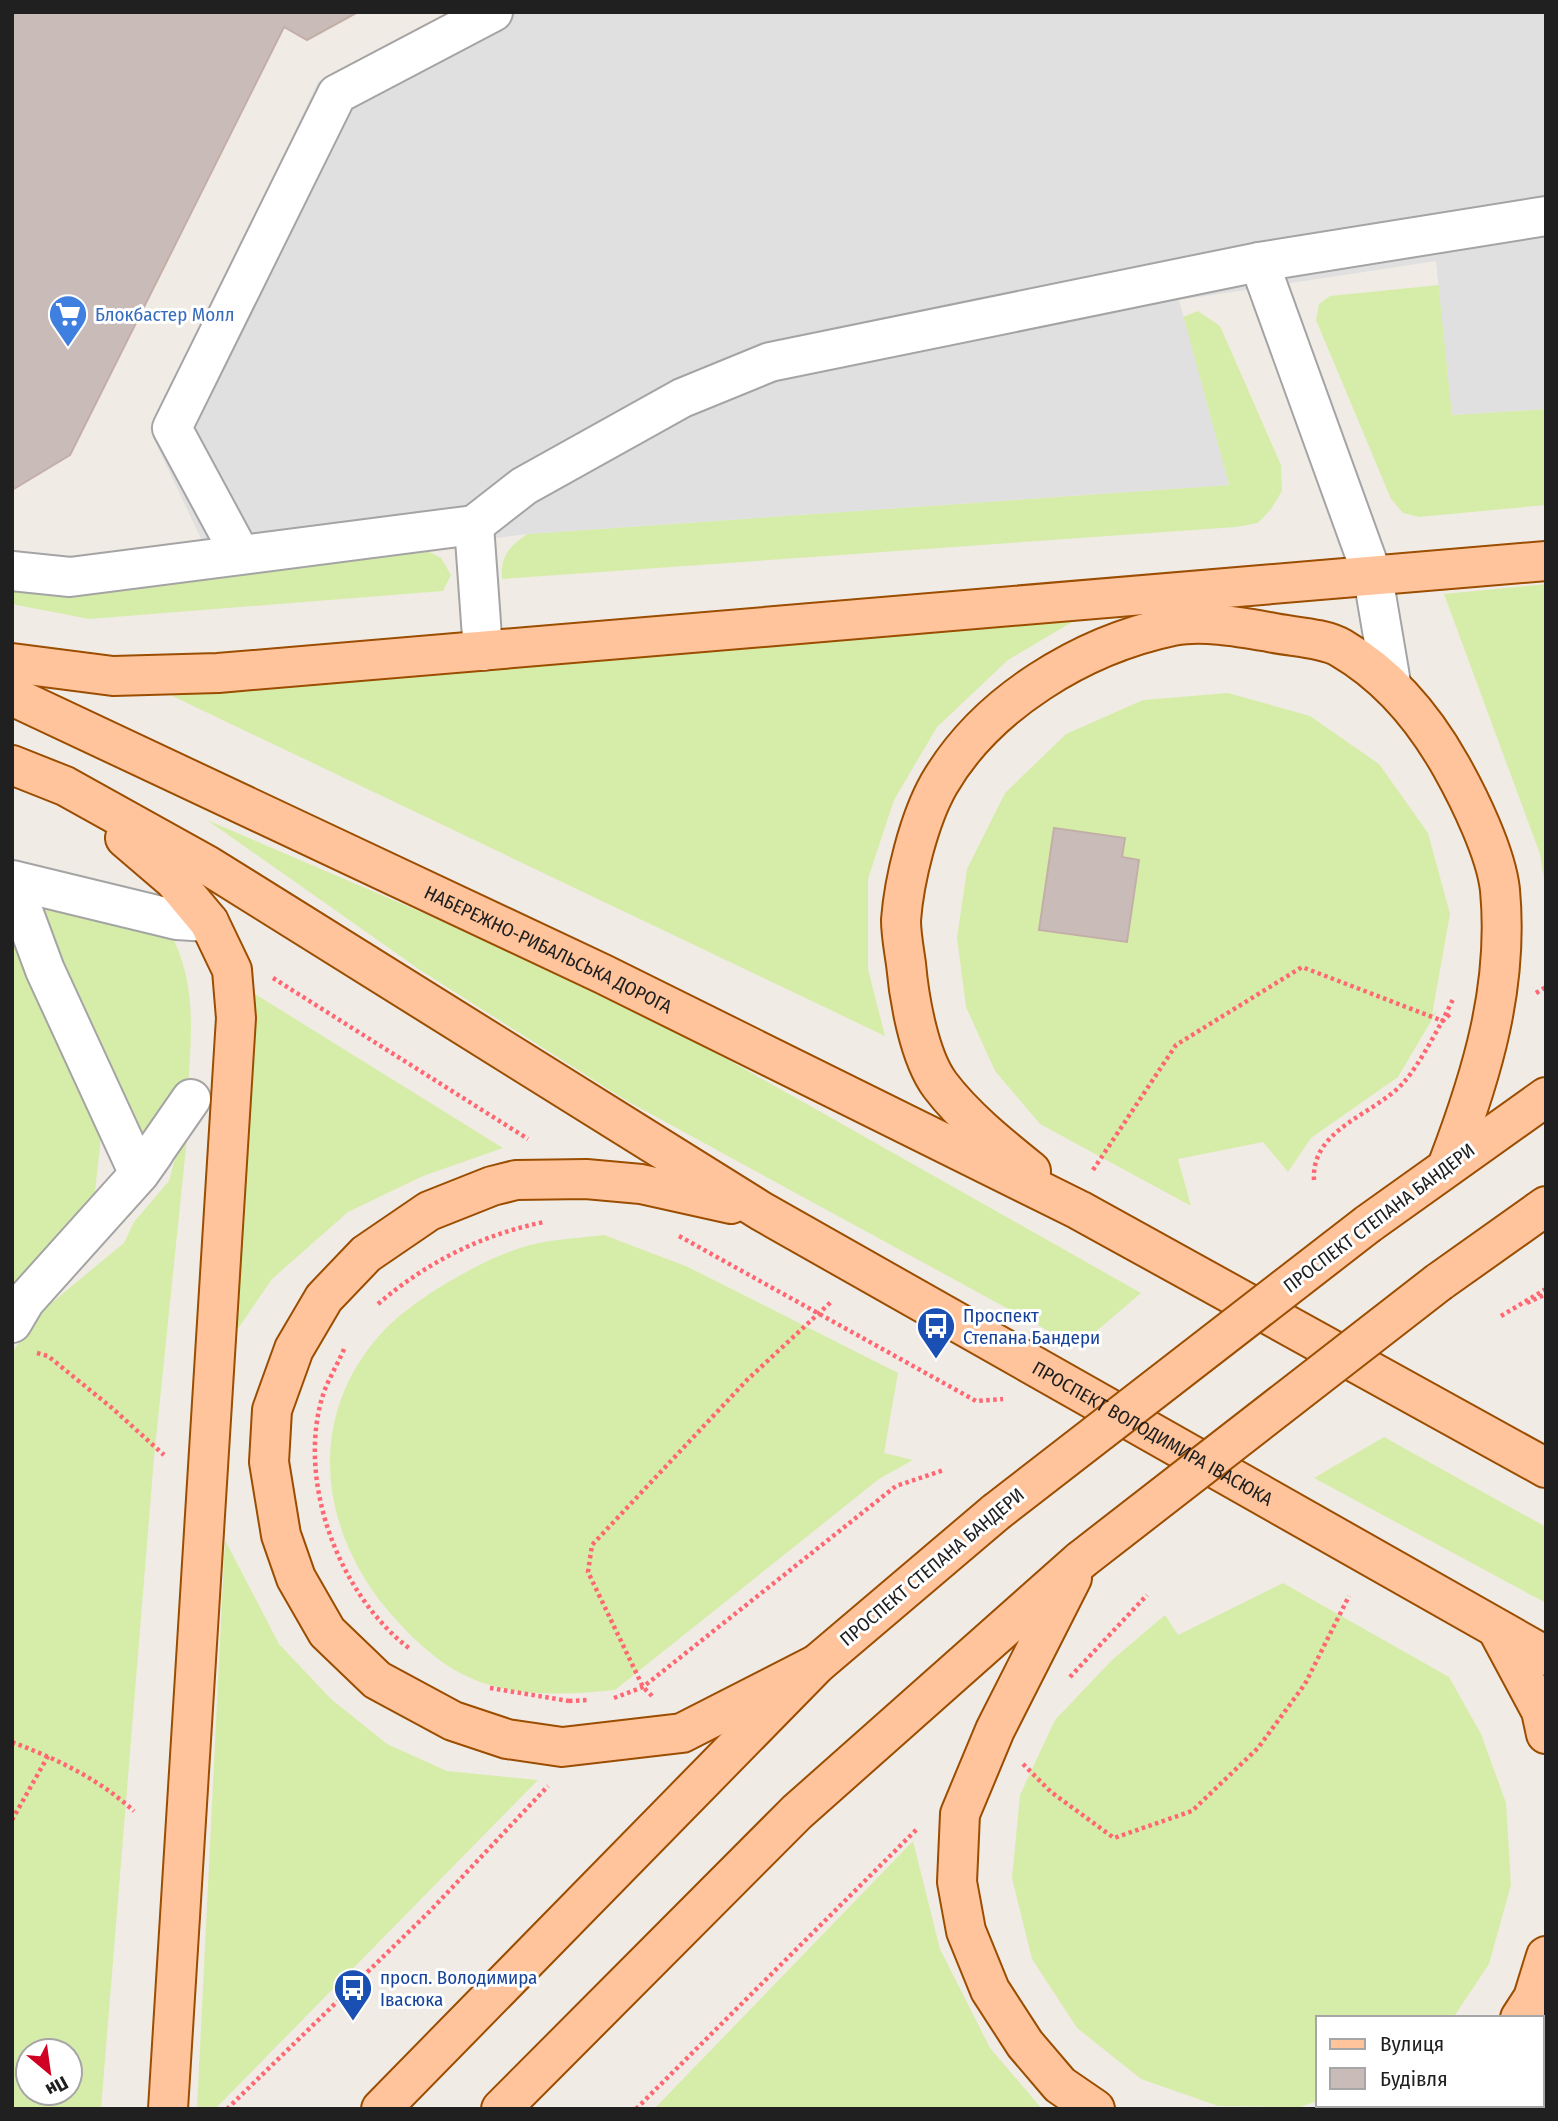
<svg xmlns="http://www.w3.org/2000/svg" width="1558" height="2121" font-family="'Fira Sans Condensed',sans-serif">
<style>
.grass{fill:#d6eda9;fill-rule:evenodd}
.parking{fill:#e0e0e0}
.building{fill:#c9bcb8;stroke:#c3afa7;stroke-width:2}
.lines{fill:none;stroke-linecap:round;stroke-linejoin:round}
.minor-casing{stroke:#a4a4a4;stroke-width:42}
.major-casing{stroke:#9b4d00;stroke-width:42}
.path{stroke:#ff6872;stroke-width:4.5;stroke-dasharray:3.5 3.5;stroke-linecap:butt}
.minor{stroke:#fff;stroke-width:38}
.major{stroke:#ffc49c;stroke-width:38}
.major-bridge-casing{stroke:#9b4d00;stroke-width:42;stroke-linecap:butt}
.major-bridge{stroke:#ffc49c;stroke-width:38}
.labels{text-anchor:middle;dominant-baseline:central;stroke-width:6;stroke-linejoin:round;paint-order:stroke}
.shop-label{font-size:19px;fill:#366cbe;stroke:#fff;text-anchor:start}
.street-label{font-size:19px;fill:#202020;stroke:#fff}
.transit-label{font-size:19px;fill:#164399;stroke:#fff;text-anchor:start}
</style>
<rect width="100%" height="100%" fill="#f1ebe5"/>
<g class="grass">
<path d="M1439,285L1452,415L1546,409V505L1419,517L1403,513L1391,499L1316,320L1319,304L1330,296Z"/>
<path d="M1198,311L1220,326L1281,465L1282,491L1271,509L1258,523L1236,527L502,579C500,556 509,547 527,534L1229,485L1183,317Z"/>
<path d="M422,548L441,558L451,575L443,591L89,619L12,604V592L70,595Z"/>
<path d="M1546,584V893L1540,854L1444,594Z"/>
<path d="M1094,609L1008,660L937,727L894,800L868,879V969L885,1036L166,693Z"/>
<path d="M1228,693L1310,716L1379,764L1428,833L1450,914L1432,1015L1437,1011L1398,1077L1311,1138L1288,1172L1263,1142L1178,1159L1191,1206L1040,1124L995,1071L966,1007L957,938L967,869L1005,793L1066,734L1143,700Z"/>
<path d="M207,820L584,982L665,1024L1141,1293L1078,1347L627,1101L423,972Z"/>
<path d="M41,899L169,931C198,983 191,1035 188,1092L145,1133L128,1120L43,927Z"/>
<path d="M12,926L102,1128L94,1201L12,1292Z"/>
<path d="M255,994L503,1148L423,1176L348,1212L272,1279L233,1336Z"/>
<path d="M191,1099L154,1458L101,2109H12V1353L38,1314L124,1243L134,1222L169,1181ZM28,2051H70V2093H28Z"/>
<path d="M604,1235L688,1267L898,1373L884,1453L913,1460L879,1479L615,1690C567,1695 509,1698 464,1675C440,1663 417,1643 399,1623C323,1543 301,1426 378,1337C408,1301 485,1257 530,1245C554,1239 580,1238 604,1235Z"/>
<path d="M1384,1437L1546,1527V1603L1314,1478Z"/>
<path d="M225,1540L279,1644L331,1699L387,1744L447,1771L538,1780L215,2109H197Z"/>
<path d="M1283,1583L1449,1677L1481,1734L1506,1803L1511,1885L1489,1964L1453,2018H1318V2101L1300,2107L1218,2106L1141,2079L1077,2028L1032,1959L1012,1878L1020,1795L1055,1720L1112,1660L1165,1615L1178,1635Z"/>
<path d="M913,1841L940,1949L990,2048L1042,2109H654Z"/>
<path d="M1546,2011V2109H1472L1478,2105H1542V2019Z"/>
</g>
<path class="parking" d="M449,12H1546V409L1452,415L1436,261L1179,300L1229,485L527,534L218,575L152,435L318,82Z"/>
<g class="building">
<path d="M12,12H358L307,40L284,27L70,455L12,490Z"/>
<path d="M1054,828L1125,838L1122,857L1139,860L1127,942L1039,930Z"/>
</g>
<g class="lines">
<g class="minor-casing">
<g id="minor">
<path d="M1259,262L1373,577L1391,683"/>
<path d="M474,525L483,651"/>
<path d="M240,554L172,428L337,94L493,12"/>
<path d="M12,571L70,577L474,525L524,486L682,398L770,362L1259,262L1546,216"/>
<path d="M12,880L177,920L209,922"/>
<path d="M12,881L45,970L139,1174L191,1099"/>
<path d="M12,1323L25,1301L139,1174L154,1153"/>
</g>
</g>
<g class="major-casing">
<g id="major">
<path d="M12,663L113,676L218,673L1546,561"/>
<path id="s1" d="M12,696L603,974L1079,1210L1546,1468"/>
<path id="s2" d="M12,765L65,786L207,865L761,1211L1546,1656"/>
<path d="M125,838L174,880L209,922L232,970L236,1018L168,2109"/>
<path d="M1031,1171C1000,1146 964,1117 940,1085C919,1057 909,998 906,964C904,950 901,934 901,920C904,880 919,819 939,784C986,703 1082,645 1173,626C1201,620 1240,627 1269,632C1290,637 1322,637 1341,648C1389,676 1424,718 1451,766C1469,798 1496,853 1500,890C1509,986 1482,1075 1448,1164"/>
<path d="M731,1204L641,1184L586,1179L516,1180L492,1186L429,1211L366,1254L324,1298L294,1349L272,1410L269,1462L281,1535L296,1578L327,1632L377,1680L453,1721L507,1739L562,1747L682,1733L817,1664"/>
<path d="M1368,1224L1546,1097"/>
<path d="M1439,1282L1546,1206"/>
<path d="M1072,1578L995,1730L960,1814L957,1882L966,1931L990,1990L1025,2044L1060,2085L1095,2109"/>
<path d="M1497,1629L1541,1711L1546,1734"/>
<path d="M1520,2018L1533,1998L1546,1956"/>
<path d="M381,2109L817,1664L996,1512"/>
<path d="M501,2109L797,1812L1081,1560"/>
<path d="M1440,2109L1444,2105"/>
</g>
</g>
<g class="path">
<path d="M273,978L528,1139"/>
<path d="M1536,993L1546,987"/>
<path d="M1093,1170L1176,1045L1302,967L1443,1021L1451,1013"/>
<path d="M1314,1180C1311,1128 1375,1115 1404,1082C1418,1067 1444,1019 1453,999"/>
<path d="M679,1236L976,1401L1003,1399"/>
<path d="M1527,1303L1546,1294"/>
<path d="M378,1304C427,1262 481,1235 544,1222"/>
<path d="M1501,1316L1546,1289"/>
<path d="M344,1349C337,1366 327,1381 322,1398C297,1484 340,1596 410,1649"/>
<path d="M37,1353L48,1356L112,1408L164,1455"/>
<path d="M1070,1677L1147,1595"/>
<path d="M490,1688L569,1701"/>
<path d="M652,1696L643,1687L588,1572L592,1545L747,1380L832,1301"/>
<path d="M614,1698L643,1687L896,1486L944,1470"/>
<path d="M569,1701L588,1700"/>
<path d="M12,1742C59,1760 97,1778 134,1811"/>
<path d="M1023,1764L1051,1792L1114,1838L1192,1811L1258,1748L1305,1684L1349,1596"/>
<path d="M12,1820L48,1756"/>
<path d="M227,2109L430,1911L548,1786"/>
<path d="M636,2109L918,1828"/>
</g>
<use href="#minor" class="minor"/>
<use href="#major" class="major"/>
<g class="major-bridge-casing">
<g id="major-bridge">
<path d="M996,1512L1368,1224"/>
<path d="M1081,1560L1439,1282"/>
</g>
</g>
<use href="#major-bridge" class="major-bridge"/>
</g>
<defs>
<g id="supermarket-pin" transform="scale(2.0125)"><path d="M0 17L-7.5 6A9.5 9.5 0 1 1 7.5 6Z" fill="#3f7fe0" stroke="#fff"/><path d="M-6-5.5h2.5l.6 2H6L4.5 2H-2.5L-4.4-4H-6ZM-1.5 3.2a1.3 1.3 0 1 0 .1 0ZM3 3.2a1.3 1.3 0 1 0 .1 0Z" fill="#fff"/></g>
<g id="bus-pin" transform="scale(2.0125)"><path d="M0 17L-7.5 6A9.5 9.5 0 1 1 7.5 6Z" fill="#1a4fb4" stroke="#fff"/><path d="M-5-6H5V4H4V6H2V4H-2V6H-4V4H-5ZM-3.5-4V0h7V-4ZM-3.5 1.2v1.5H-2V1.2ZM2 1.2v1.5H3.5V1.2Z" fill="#fff"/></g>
</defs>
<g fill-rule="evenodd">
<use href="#supermarket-pin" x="68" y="314"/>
<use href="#bus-pin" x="936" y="1326"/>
<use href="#bus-pin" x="353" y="1988"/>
</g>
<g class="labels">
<g class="shop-label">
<text x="95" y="314">Блокбастер Молл</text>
</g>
<g class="street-label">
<text stroke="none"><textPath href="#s1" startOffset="593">НАБЕРЕЖНО-РИБАЛЬСЬКА ДОРОГА</textPath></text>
<text transform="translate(1379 1218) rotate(-37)">ПРОСПЕКТ СТЕПАНА БАНДЕРИ</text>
<text stroke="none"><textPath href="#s2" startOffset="1323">ПРОСПЕКТ ВОЛОДИМИРА ІВАСЮКА</textPath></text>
<text transform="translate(932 1567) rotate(-40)">ПРОСПЕКТ СТЕПАНА БАНДЕРИ</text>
</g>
<g class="transit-label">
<text x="963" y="1315">Проспект<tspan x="963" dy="22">Степана Бандери</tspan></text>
<text x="380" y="1977">просп. Володимира<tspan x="380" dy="22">Івасюка</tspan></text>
</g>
</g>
<rect width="1558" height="2121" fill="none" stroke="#202020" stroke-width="28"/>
<rect x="1316" y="2016" width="228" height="91" fill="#ffffff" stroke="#a6a6a6" stroke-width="2"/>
<rect x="1330" y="2039" width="35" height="10" fill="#ffc49c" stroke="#a6a6a6" stroke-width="2"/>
<text x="1380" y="2051" font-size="21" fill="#202020">Вулиця</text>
<rect x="1330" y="2068" width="35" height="21" fill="#c9bcb8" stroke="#a6a6a6" stroke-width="2"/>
<text x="1380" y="2086" font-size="21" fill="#202020">Будівля</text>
<g transform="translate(49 2072) rotate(151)"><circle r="33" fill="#ffffff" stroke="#a6a6a6" stroke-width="2"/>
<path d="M0-5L12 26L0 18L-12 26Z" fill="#cf0023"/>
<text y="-10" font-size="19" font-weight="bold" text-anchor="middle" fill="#202020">Пн</text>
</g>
</svg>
